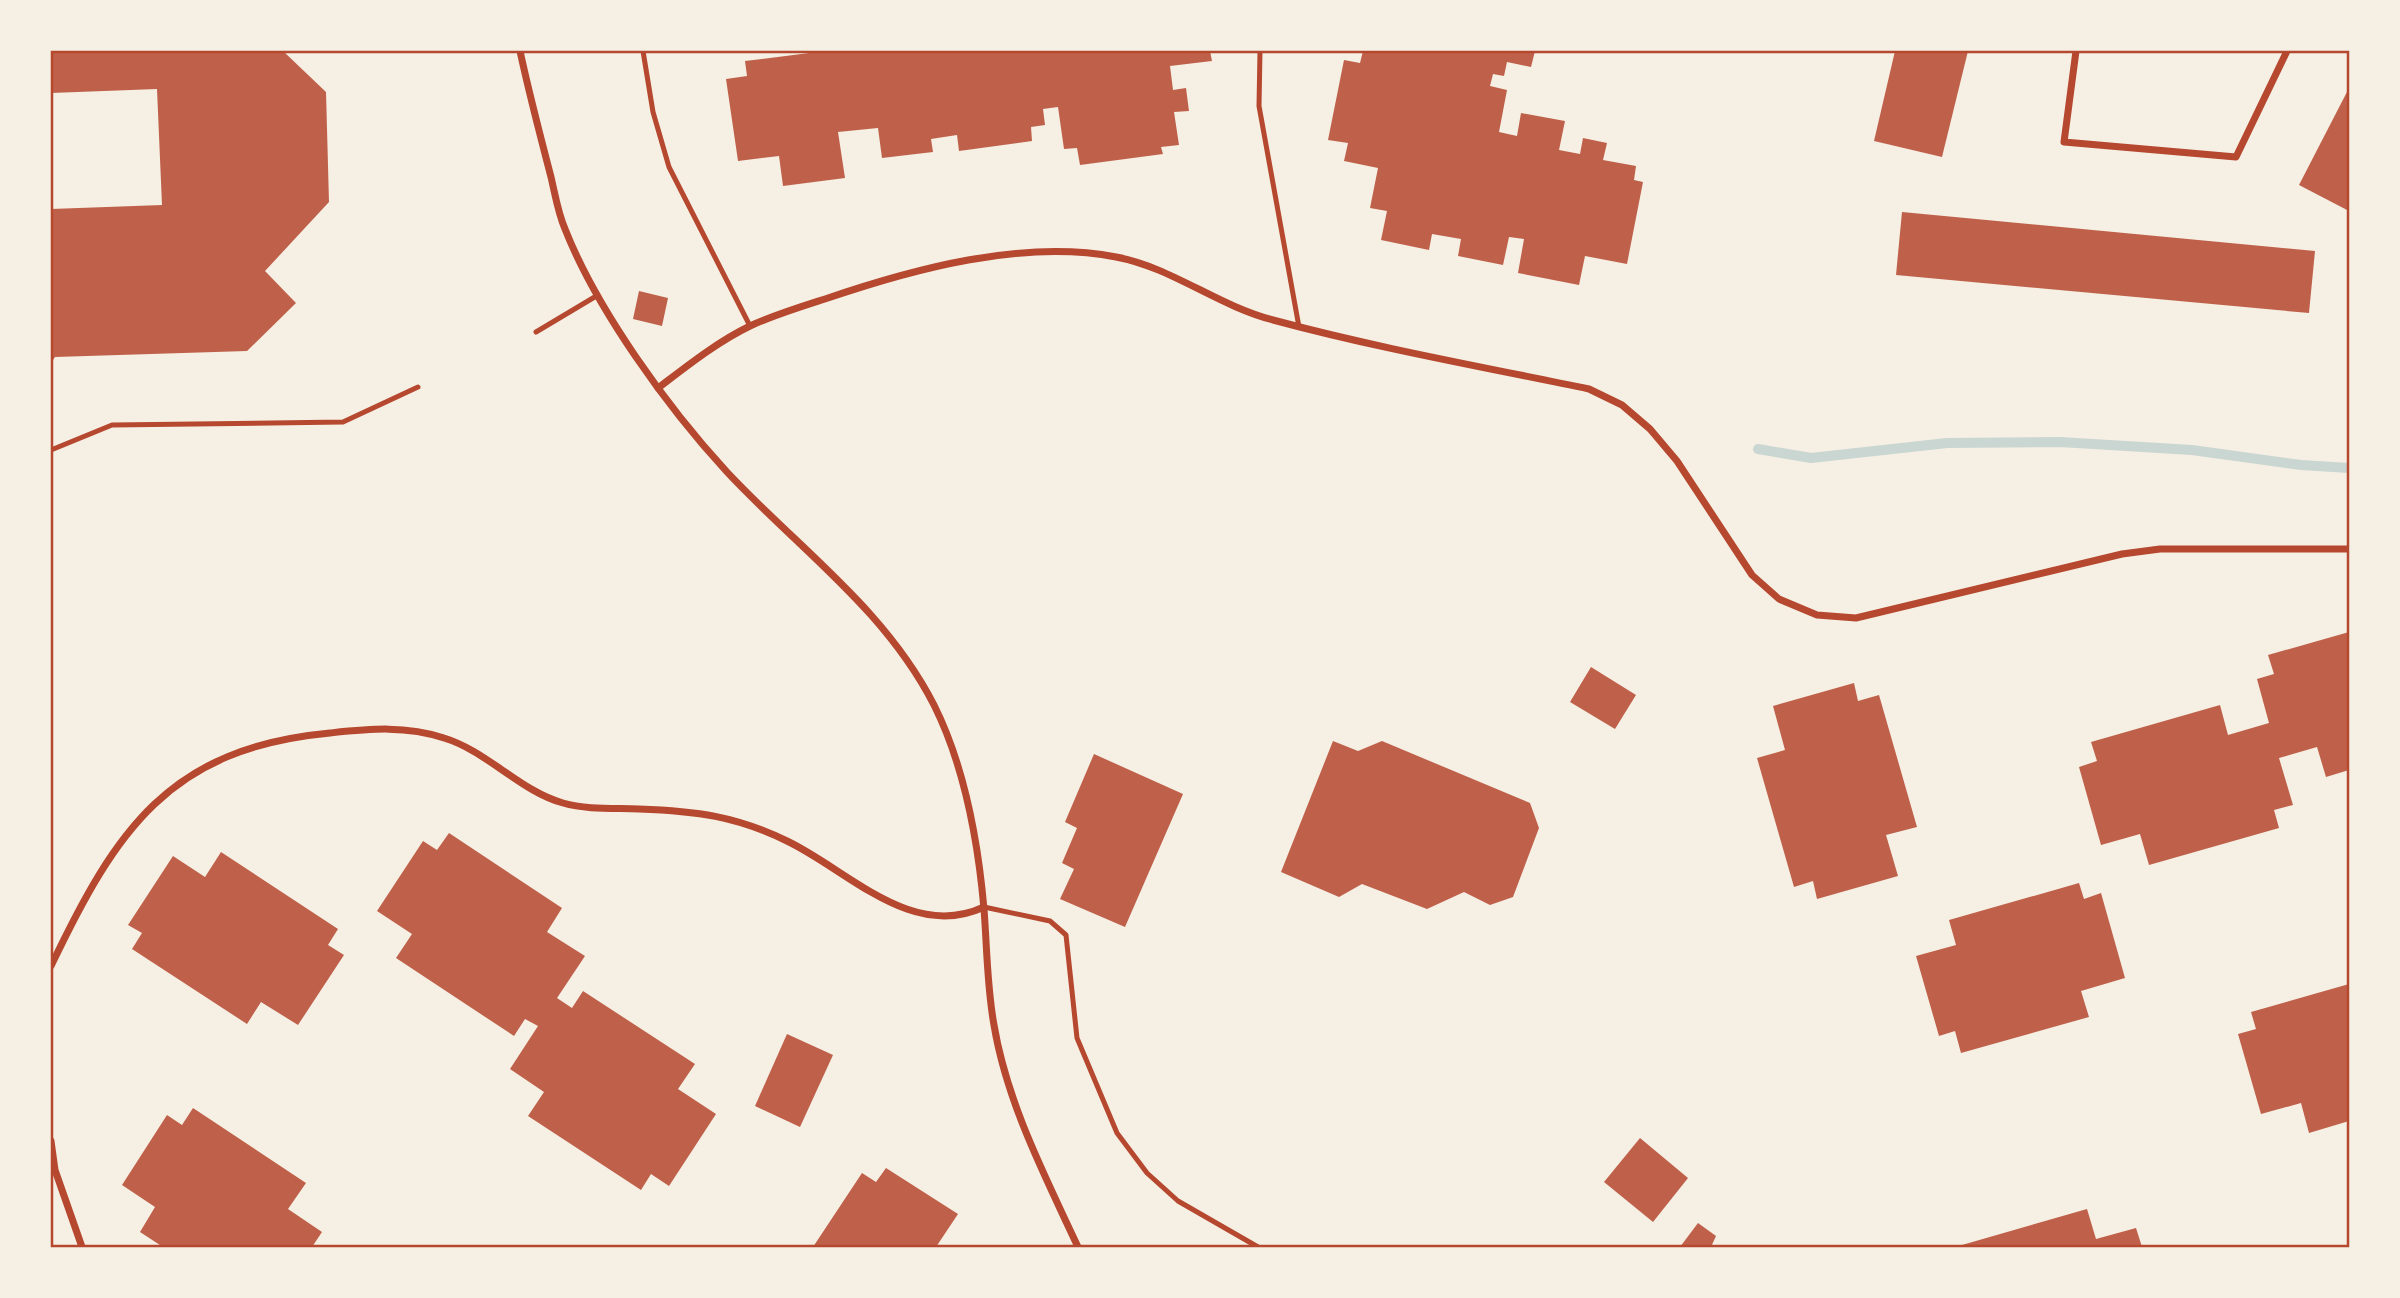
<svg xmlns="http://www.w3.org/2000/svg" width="2400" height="1298" font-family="'Fira Sans Condensed',sans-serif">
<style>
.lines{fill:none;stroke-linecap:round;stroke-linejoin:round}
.stream{stroke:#c9d6d2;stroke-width:10}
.building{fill:#bf614a}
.service{stroke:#b5482f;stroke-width:5}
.minor{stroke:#b5482f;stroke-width:7}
.neatline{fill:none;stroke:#b5482f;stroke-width:2.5}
</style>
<rect width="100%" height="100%" fill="#f6efe4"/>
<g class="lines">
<path class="stream" d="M1758,449L1811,458L1947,443L2060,442L2192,450L2301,465L2349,468"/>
</g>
<g class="building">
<path d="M51,51H283L326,92L329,202L265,271L296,303L247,351L55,357L51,363V209L162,205L157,89L51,93Z"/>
<path d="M825,51H1210L1212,61L1170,66L1173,90L1186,88L1189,111L1174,112L1179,145L1161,147L1163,154L1080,165L1077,148L1064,149L1058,107L1043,109L1045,125L1031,127L1032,141L959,151L957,135L931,139L933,152L882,158L878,128L838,132L845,178L783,186L779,156L738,161L726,79L747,76L745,61Z"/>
<path d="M1363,51H1535L1531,67L1507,62L1504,76L1493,74L1490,86L1507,90L1499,132L1517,136L1521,113L1565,121L1559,150L1580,154L1583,138L1607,143L1603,160L1636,166L1634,180L1643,182L1627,264L1585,256L1579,285L1518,273L1524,239L1509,237L1503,265L1458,256L1461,239L1432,234L1429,250L1381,240L1387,211L1370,208L1378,168L1344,161L1348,143L1328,140L1344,60L1360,63Z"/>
<path d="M1895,51H1968L1942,157L1874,141Z"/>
<path d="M2349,88V211L2299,185Z"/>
<path d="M1902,212L2315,251L2309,313L1896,275Z"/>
<path d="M639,291L668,298L662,326L633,319Z"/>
<path d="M2349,632V770L2326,777L2317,747L2279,758L2293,805L2274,810L2279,828L2149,865L2140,834L2101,845L2079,767L2097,761L2091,742L2220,705L2228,735L2269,723L2257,679L2274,674L2268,655Z"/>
<path d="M1591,667L1636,695L1615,729L1570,702Z"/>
<path d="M1854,683L1858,701L1879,695L1917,827L1886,835L1898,876L1817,899L1813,881L1794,887L1757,758L1785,750L1773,706Z"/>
<path d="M1333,741L1358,751L1382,741L1530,803L1539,828L1513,897L1490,905L1464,892L1427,909L1362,884L1339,897L1281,872Z"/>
<path d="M1094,754L1183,794L1125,927L1060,899L1074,869L1062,863L1077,828L1065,822Z"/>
<path d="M449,833L562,908L547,932L585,956L557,998L572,1008L583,991L695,1064L678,1089L716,1114L669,1186L651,1174L641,1190L528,1116L544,1092L510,1069L538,1026L525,1019L514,1036L396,958L412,934L377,911L423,841L437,850Z"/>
<path d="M221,852L338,929L328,945L344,955L298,1025L261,1002L247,1024L132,949L142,933L128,925L173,856L205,877Z"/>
<path d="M2079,883L2084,899L2101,893L2125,978L2081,991L2089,1017L1961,1053L1955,1031L1939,1036L1916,956L1956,945L1949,920Z"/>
<path d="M2349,984V1121L2309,1133L2301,1103L2261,1114L2238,1034L2256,1029L2251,1012Z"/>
<path d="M787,1034L833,1055L800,1127L755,1106Z"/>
<path d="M193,1108L306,1183L288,1209L322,1232L312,1247H163L140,1232L155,1207L122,1185L167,1115L182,1125Z"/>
<path d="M1640,1138L1688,1178L1653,1222L1604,1182Z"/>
<path d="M886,1168L958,1214L936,1247H813L862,1173L876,1182Z"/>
<path d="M2087,1209L2096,1239L2136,1228L2142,1247H1955Z"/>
<path d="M1698,1223L1716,1236L1711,1247H1680Z"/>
</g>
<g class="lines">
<g class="service">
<path d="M643,51L653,112L669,167L750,326"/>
<path d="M1260,51L1259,106L1299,327"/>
<path d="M536,332L598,295"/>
<path d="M51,450L112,425L343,422L418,387"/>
<path d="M984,907L1050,921L1066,935L1077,1038L1117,1133L1147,1173L1178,1201L1258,1247"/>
</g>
<g class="minor">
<path d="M520,51C529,93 540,135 551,177C555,194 558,213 565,229C597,310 668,408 727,472C799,549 885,609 934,705C965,767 978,841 984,909C987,948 987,987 994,1025C1007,1103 1045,1176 1078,1247"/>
<path d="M2076,51L2064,142L2236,157L2287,51"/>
<path d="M658,388C687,366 717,342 750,326C774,315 800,307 825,299C913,269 1022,239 1116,257C1171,267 1218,306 1273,320C1377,348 1483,367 1589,389L1622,405L1650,429L1677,461L1752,575L1779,599L1817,615L1856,618L2122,554L2160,549H2349"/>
<path d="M51,966C116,830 169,748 330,733C369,729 406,725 444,738C487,751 520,791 563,803C587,810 615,808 639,809C696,811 736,816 787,841C848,870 911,941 984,907"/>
<path d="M51,1141L55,1170L82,1247"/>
</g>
</g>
<rect width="2400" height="1298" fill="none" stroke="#f6efe4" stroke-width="105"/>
<rect x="52" y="52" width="2296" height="1194" class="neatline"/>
</svg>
